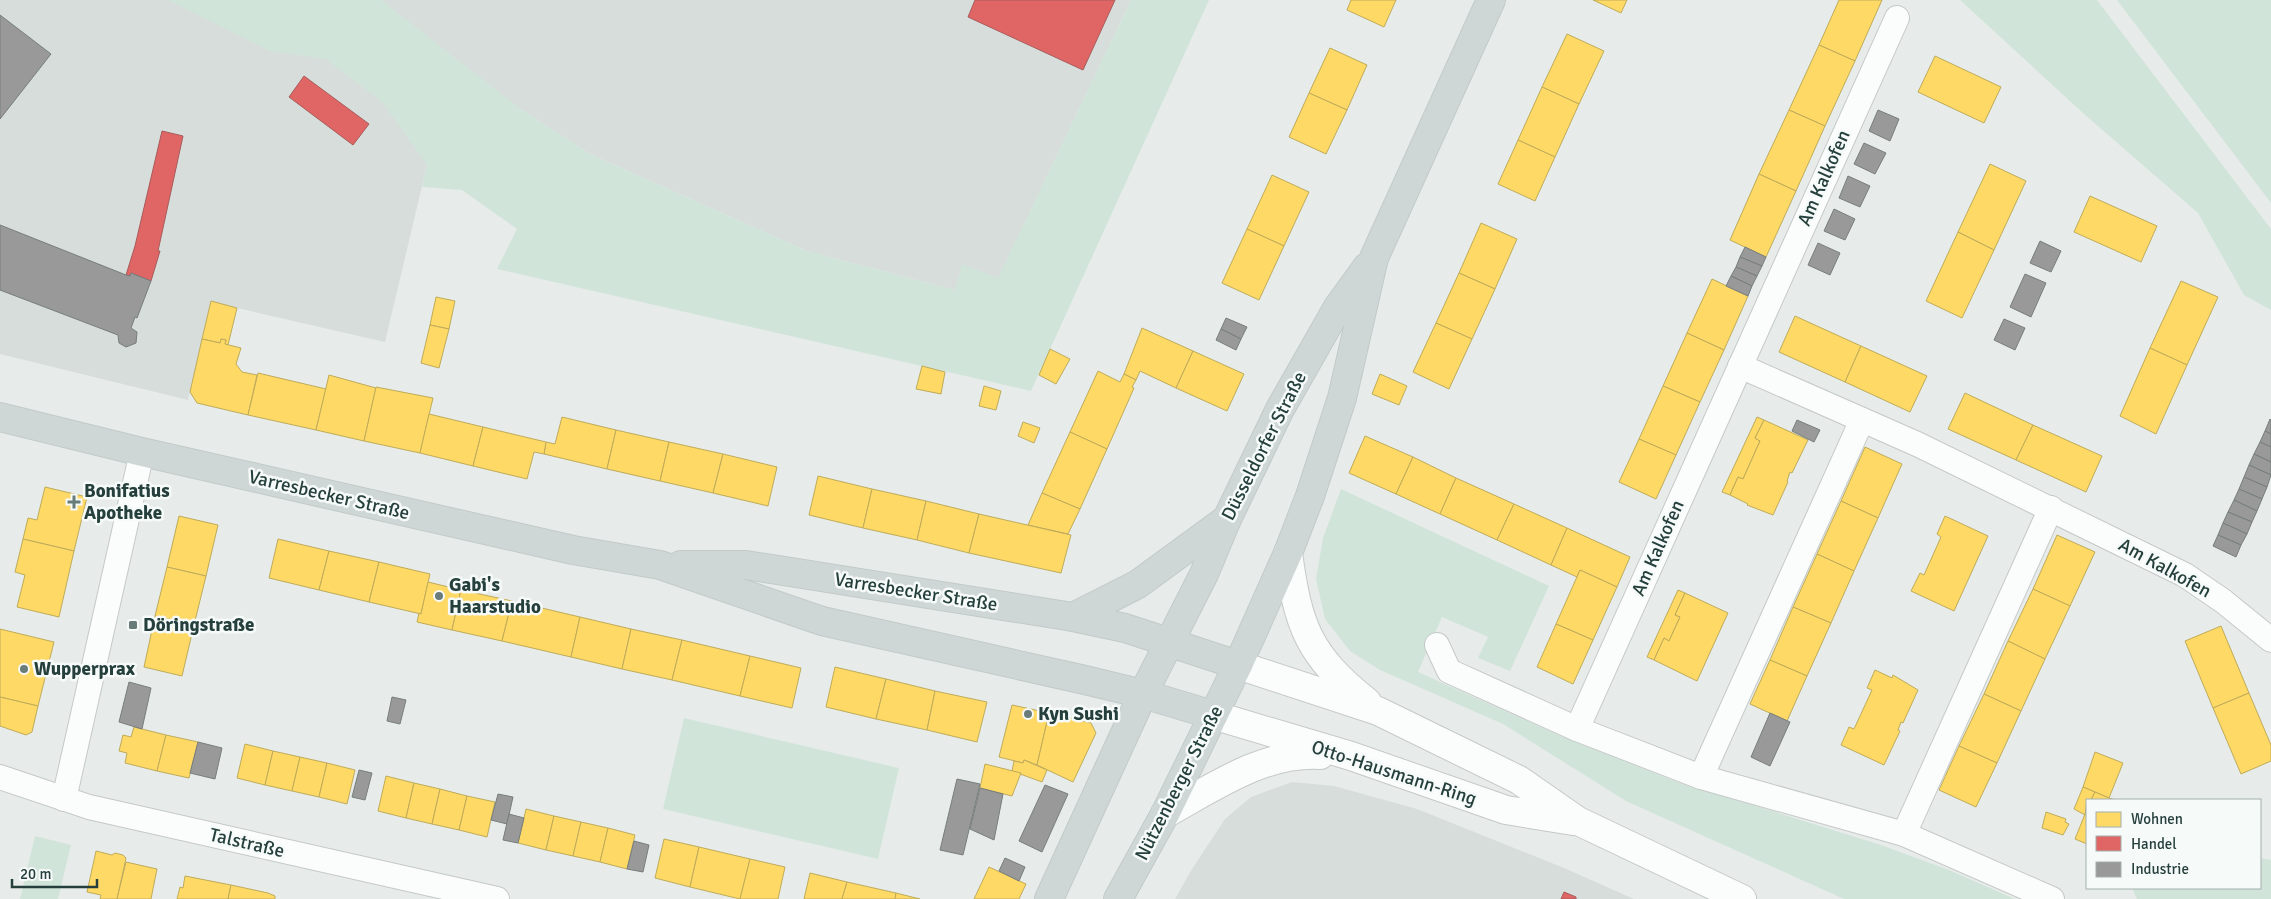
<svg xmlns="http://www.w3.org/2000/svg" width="2271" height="899" font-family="Signika,sans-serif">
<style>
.built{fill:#d6dddb}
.green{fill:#d1e4da}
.homes{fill:#ffd966;stroke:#beab59}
.shops{fill:#e06666;stroke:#a85b59}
.industry{fill:#999;stroke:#767e7d}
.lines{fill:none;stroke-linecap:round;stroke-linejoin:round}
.minor-casing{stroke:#c4c9c7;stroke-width:26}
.tertiary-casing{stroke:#c4c9c7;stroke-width:30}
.primary-casing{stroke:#c2cac9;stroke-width:30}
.minor{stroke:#fbfcfc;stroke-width:24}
.tertiary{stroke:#fbfcfc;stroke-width:28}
.primary{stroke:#cfd7d6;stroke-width:28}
.poi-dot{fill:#697c79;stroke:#f6faf9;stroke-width:2}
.labels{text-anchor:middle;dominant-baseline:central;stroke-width:5;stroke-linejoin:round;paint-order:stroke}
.street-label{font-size:19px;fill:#25403c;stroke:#f6faf9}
.poi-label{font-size:19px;font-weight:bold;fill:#25403c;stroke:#f6faf9;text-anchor:start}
</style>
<rect width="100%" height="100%" fill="#e7ecea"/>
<g class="built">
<path d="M0,0H1131L998,279L955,290L807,251L590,154L522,110L427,165L385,342L211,302L188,400L0,354Z"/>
<path d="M1292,782L1334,786L1417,809L1564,868L1634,899H1175L1192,869L1225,819L1251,797Z"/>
</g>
<g class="green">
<path d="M169,0H381L522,110L590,154L807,251L955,290L962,264L998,278L1131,0H1209L1031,391L497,269L517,229L462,190L422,187L427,165L383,103L326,59L270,51Z"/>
<path d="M1960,0H2097L2271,229V310L2244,295L2198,213L2084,114Z"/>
<path d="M2117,0H2271V203Z"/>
<path d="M1341,489L1549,586L1510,671L1478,658L1488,637L1442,617L1418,672L1563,737L1672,780L1881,845L1949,870L2015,899H1844L1626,801L1503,724L1380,670L1350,651L1325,619L1316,579L1323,538Z"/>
<path d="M684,718L899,768L878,859L663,809Z"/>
<path d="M35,836L71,845L58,899H20Z"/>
<path d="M2260,858L2271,860V899H2137L2132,888H2260Z"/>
</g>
<g class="homes">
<path d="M1351,0H1396L1384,27L1347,10Z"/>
<path d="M1593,0H1627L1621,13Z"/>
<path d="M1839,0H1882L1855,61L1819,45Z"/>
<path d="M1567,34L1604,51L1579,104L1542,87Z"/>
<path d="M1819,45L1855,61L1825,126L1789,110Z"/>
<path d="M1330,48L1367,65L1347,110L1309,93Z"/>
<path d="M1935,56L2001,87L1984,123L1918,92Z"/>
<path d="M1542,87L1579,104L1555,157L1518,140Z"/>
<path d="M1309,93L1347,110L1326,154L1289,137Z"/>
<path d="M1789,110L1825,126L1796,191L1759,174Z"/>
<path d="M1518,140L1555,157L1535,201L1498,184Z"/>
<path d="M1990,164L2026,181L1994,250L1958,232Z"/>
<path d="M1759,174L1796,191L1766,257L1730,240Z"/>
<path d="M1272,175L1309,192L1284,246L1247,229Z"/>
<path d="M2090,196L2157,226L2141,262L2074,232Z"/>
<path d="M1481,223L1517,239L1495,289L1459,273Z"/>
<path d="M1247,229L1284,246L1259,300L1222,283Z"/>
<path d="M1958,232L1994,250L1962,318L1926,301Z"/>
<path d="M1459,273L1495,289L1472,339L1436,323Z"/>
<path d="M1712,279L1748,296L1724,350L1687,333Z"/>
<path d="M2181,281L2218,297L2187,365L2150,348Z"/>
<path d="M436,297L455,301L449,329L430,325Z"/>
<path d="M211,301L237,308L228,345L225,344L226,340L221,339L220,343L202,339Z"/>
<path d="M1795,316L1861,346L1845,382L1779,352Z"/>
<path d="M1436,323L1472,339L1449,389L1413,372Z"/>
<path d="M430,325L449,329L439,368L421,363Z"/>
<path d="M1142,328L1193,351L1176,388L1140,371L1136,380L1124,374Z"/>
<path d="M1687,333L1724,350L1700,402L1663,386Z"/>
<path d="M202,339L220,343L221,339L226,340L225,344L241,348L236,364L242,372L257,375L248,415L197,403L190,392Z"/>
<path d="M1861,346L1927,376L1910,412L1845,382Z"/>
<path d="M2150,348L2187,365L2156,434L2120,416Z"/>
<path d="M1050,349L1070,359L1056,384L1039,375Z"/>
<path d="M1193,351L1244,374L1227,411L1176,388Z"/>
<path d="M922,366L945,372L941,394L916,389Z"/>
<path d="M1098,371L1120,382L1124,374L1136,380L1132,387L1134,388L1107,449L1070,432Z"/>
<path d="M258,373L326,389L316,430L248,415Z"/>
<path d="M1380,374L1407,386L1399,405L1372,394Z"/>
<path d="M329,375L376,388L364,441L316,430Z"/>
<path d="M984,386L1001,391L996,410L979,406Z"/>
<path d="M1663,386L1700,402L1676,455L1639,439Z"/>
<path d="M376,387L433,398L420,453L364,441Z"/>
<path d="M1965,393L2033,425L2016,460L1948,429Z"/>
<path d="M429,414L483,427L473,466L420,453Z"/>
<path d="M562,417L616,430L607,469L544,454L546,442L555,444Z"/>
<path d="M1757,417L1764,420L1755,438L1760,441L1743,479L1738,477L1730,495L1722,492Z"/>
<path d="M1764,420L1808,440L1792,473L1790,472L1787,481L1788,482L1773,515L1747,505L1748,504L1730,495L1738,477L1743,479L1760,441L1755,438Z"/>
<path d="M1023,422L1040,428L1034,443L1018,436Z"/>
<path d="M2033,425L2102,456L2086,492L2016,460Z"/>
<path d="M483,427L546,442L544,454L534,452L527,479L473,466Z"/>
<path d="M616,430L669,442L660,481L607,469Z"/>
<path d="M1070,432L1107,449L1080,509L1042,493Z"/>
<path d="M1365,436L1413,457L1396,494L1349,473Z"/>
<path d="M1639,439L1676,455L1656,499L1619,482Z"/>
<path d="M669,442L723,454L713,493L660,481Z"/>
<path d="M1865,447L1902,464L1878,518L1841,501Z"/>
<path d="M723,454L777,467L768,506L713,493Z"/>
<path d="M1413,457L1456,478L1440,514L1396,494Z"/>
<path d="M818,476L872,489L863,528L809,515Z"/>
<path d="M1456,478L1514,504L1497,540L1440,514Z"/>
<path d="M45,487L87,497L74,551L23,539L28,518L37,520Z"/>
<path d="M872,489L926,501L917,540L863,528Z"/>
<path d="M1042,493L1080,509L1068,534L1028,525Z"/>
<path d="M926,501L979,514L969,553L917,540Z"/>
<path d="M1841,501L1878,518L1854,571L1817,554Z"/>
<path d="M1514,504L1567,528L1551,565L1497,540Z"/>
<path d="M979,514L1071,535L1061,573L969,553Z"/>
<path d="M179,516L218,525L206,576L167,567Z"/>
<path d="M1945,516L1988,536L1954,611L1911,591L1920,573L1924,575L1941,537L1937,534Z"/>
<path d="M1567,528L1630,557L1617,587L1580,570L1577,577L1551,565Z"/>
<path d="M2057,535L2095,552L2070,606L2033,589Z"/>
<path d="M23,539L74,551L59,617L17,607L25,575L15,572Z"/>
<path d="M278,539L329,551L319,590L269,578Z"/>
<path d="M329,551L379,562L369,602L319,590Z"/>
<path d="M1817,554L1854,571L1831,623L1793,607Z"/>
<path d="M379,562L430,574L421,614L369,602Z"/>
<path d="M167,567L206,576L194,625L155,616Z"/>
<path d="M1580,570L1617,587L1593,640L1556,624Z"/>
<path d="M428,582L461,590L452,630L417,622L419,613L421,614Z"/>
<path d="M2033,589L2070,606L2045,659L2008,641Z"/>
<path d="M461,590L512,601L502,641L452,630Z"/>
<path d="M1678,590L1685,593L1675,615L1680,617L1669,641L1664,638L1654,660L1647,657Z"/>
<path d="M1685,593L1728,613L1697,681L1654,660L1664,638L1669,641L1680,617L1675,615Z"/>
<path d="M512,601L580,617L571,657L502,641Z"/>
<path d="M1793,607L1831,623L1807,676L1770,660Z"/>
<path d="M155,616L194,625L182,676L144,667Z"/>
<path d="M580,617L631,629L622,669L571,657Z"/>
<path d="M1556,624L1593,640L1573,684L1537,667Z"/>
<path d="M2221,626L2249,693L2213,708L2185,641Z"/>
<path d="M0,629L54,642L38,706L0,697Z"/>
<path d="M631,629L682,640L672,680L622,669Z"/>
<path d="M682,640L750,656L740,696L672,680Z"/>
<path d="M2008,641L2045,659L2021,711L1984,694Z"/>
<path d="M750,656L801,668L792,708L740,696Z"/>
<path d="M1770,660L1807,676L1787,721L1750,704Z"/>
<path d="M835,667L886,679L876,719L826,707Z"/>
<path d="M1875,670L1892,678L1893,675L1918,690L1903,723L1901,722L1898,730L1900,731L1884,765L1841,745L1849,727L1854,729L1872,690L1867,688Z"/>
<path d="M886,679L935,691L927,730L876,719Z"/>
<path d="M935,691L987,702L977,742L927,730Z"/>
<path d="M2249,693L2271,745V761L2241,774L2213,708Z"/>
<path d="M1984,694L2021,711L1997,763L1959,746Z"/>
<path d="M0,697L38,706L32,732L26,735L0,726Z"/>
<path d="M1012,705L1049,713L1037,765L1024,760L1023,763L999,757Z"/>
<path d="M1049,713L1091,723L1096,733L1073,782L1037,765Z"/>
<path d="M134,727L166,735L157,771L125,763L127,753L119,751L123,735L131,737Z"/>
<path d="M166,735L198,742L189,778L157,771Z"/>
<path d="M245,744L273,751L265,785L237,778Z"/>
<path d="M1959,746L1997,763L1976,807L1939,790Z"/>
<path d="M273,751L300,757L292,791L265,785Z"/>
<path d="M2095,752L2123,763L2109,798L2083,787Z"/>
<path d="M300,757L327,763L319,797L292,791Z"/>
<path d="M1024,760L1047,770L1042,782L1012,771L1014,761L1023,763Z"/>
<path d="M327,763L355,770L347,804L319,797Z"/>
<path d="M985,764L1021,773L1012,796L980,788Z"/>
<path d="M386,776L414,783L406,818L378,811Z"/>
<path d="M414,783L440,789L432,824L406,818Z"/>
<path d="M2083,787L2095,792L2091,800H2087L2085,815L2074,809Z"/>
<path d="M440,789L467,796L459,830L432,824Z"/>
<path d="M2095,792L2109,798L2115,800H2091Z"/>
<path d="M467,796L495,802L487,837L459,830Z"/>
<path d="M526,809L554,816L546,850L518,843Z"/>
<path d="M2087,809V844L2075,839Z"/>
<path d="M2046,812L2066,819L2065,822L2069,824L2063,835L2042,828Z"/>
<path d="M554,816L581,822L573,856L546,850Z"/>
<path d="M581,822L608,828L600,862L573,856Z"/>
<path d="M608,828L635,835L627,869L600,862Z"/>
<path d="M664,839L699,847L690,887L655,878Z"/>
<path d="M699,847L750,859L740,899L690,887Z"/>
<path d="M96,851L112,855L115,853L123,855L126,858L117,899H100L101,895L87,892Z"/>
<path d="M750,859L785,867L778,899H740Z"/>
<path d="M126,862L157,869L151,899H117Z"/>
<path d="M989,867L1026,884L1019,899H974Z"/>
<path d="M810,873L847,882L842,899H804Z"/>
<path d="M185,876L231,885L228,899H177L180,887L183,888Z"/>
<path d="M847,882L896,893L895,899H842Z"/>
<path d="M231,885L268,893L275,896V899H228Z"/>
<path d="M896,893L920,899H895Z"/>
</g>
<g class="shops">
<path d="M975,0H1115L1083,70L968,17Z"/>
<path d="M304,76L369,124L353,145L289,97Z"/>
<path d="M162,131L183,136L158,251H160L151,281L131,273L130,276L126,275L135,246Z"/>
<path d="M1564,892L1576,897V899H1561Z"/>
</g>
<g class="industry">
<path d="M0,15L51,54L0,119Z"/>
<path d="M1878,110L1899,119L1890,141L1869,131Z"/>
<path d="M1864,143L1886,153L1875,174L1854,164Z"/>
<path d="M1848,176L1870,186L1860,207L1839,198Z"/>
<path d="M1834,209L1855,219L1845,240L1824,231Z"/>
<path d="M0,225L126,275L130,276L131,273L151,281L137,318L135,317L131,328L137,332L136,343L126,347L119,343L118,335L0,290Z"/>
<path d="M2040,241L2061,251L2051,272L2030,263Z"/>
<path d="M1818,243L1840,253L1830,275L1808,265Z"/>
<path d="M1745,247L1766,257L1762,266L1740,257Z"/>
<path d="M1740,257L1762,266L1757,276L1736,267Z"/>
<path d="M1736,267L1757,276L1752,286L1731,276Z"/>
<path d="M2025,274L2046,283L2031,317L2010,307Z"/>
<path d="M1731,276L1752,286L1748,296L1726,286Z"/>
<path d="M1226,318L1247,327L1241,339L1221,329Z"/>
<path d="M2004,319L2025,328L2015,350L1994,340Z"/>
<path d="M1221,329L1241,339L1236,350L1216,340Z"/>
<path d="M2270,419L2271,420V434L2265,431Z"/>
<path d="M1797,420L1820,430L1814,442L1792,431Z"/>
<path d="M2265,431L2271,434V447L2260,442Z"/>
<path d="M2260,442L2271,447V462L2254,454Z"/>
<path d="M2254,454L2271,462V475L2249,465Z"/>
<path d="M2249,465L2271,475L2267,487L2244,477Z"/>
<path d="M2244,477L2267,487L2262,499L2239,489Z"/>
<path d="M2239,489L2262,499L2257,511L2234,500Z"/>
<path d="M2234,500L2257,511L2252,522L2228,512Z"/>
<path d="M2228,512L2252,522L2247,534L2223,523Z"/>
<path d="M2223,523L2247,534L2241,545L2218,535Z"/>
<path d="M2218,535L2241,545L2236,557L2213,546Z"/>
<path d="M129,682L151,688L142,729L119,722Z"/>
<path d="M392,697L406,700L400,724L387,721Z"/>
<path d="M1770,713L1790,722L1770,766L1751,757Z"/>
<path d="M198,742L222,748L215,779L190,773Z"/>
<path d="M359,770L372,773L365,800L352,797Z"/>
<path d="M957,779L980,784L963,855L940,850Z"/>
<path d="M1045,785L1068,794L1042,852L1019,841Z"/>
<path d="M980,788L1003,794L994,840L970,829Z"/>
<path d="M498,794L513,797L507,824L491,820Z"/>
<path d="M509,814L524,818L518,843L503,840Z"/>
<path d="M634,841L649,845L643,872L627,869Z"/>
<path d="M1005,858L1025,867L1019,881L999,871Z"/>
</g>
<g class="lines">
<g class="minor-casing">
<g id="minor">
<path d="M1740,366L1917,444L2185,575L2223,601L2271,640"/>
<path d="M1437,645L1449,671L1577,729L1701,777L1904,834L2052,899"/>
<path d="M1577,729L1897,18"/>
<path d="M0,777L89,807L497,899"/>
<path d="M1701,777L1862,420"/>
<path d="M64,799L142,452"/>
<path d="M1904,834L2051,508"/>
</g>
</g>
<g class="tertiary-casing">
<g id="tertiary">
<path d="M1288,553C1298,626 1308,655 1367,702"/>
<path d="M1238,665L1378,711L1519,780L1578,821L1742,899"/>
<path d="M1213,715L1351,756L1506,810L1573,821"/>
<path d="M1165,814C1214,787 1263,752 1320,755"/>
</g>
</g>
<g class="primary-casing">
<g id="primary">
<path d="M0,417L142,452L573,550L660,565L822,621L1085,680L1143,694L1213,715"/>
<path d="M681,565H746L1073,617L1125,628L1238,665"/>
<path d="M1073,617L1138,584L1227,519"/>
<path d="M1049,899L1143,694L1204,574L1227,519L1280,409L1338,307L1367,267"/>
<path d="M1118,899L1165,814L1238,665L1288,553L1310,496L1342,398L1374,258L1491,0"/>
</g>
</g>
<use href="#minor" class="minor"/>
<use href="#tertiary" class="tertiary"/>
<use href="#primary" class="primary"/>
</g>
<g class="poi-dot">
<path d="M71.5 494.5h5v5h5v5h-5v5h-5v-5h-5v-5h5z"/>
<circle cx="439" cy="596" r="5"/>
<rect x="128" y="620" width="10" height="10" rx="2.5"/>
<circle cx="24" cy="669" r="5"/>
<circle cx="1028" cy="714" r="5"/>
</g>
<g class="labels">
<g class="street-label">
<text transform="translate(1824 178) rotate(-66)">Am Kalkofen</text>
<text transform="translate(1264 446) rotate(-63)">Düsseldorfer Straße</text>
<text transform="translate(329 495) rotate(13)">Varresbecker Straße</text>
<text transform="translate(1658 548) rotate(-66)">Am Kalkofen</text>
<text transform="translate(2165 568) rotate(29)">Am Kalkofen</text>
<text transform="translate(916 592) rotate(9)">Varresbecker Straße</text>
<text transform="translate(1394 773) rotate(18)">Otto-Hausmann-Ring</text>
<text transform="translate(1179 783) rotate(-63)">Nützenberger Straße</text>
<text transform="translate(247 843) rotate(13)">Talstraße</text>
</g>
<g class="poi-label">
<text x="84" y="491">Bonifatius<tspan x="84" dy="22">Apotheke</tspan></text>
<text x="449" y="585">Gabi's<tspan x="449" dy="22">Haarstudio</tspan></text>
<text x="143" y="625">Döringstraße</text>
<text x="34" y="669">Wupperprax</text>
<text x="1038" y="714">Kyn Sushi</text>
</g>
</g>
<rect x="2086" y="799" width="175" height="90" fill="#f6faf9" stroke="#a2b0ad"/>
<rect x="2096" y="812" width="25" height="15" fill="#ffd966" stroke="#a2b0ad"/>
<text x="2131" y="824" font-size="15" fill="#25403c">Wohnen</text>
<rect x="2096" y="836" width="25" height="15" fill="#e06666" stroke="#a2b0ad"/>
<text x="2131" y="849" font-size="15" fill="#25403c">Handel</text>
<rect x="2096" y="862" width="25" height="15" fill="#999999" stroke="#a2b0ad"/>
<text x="2131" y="874" font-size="15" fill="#25403c">Industrie</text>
<path d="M12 879v8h85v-8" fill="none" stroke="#25403c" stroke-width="2.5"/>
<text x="20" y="879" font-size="15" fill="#25403c" stroke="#f6faf9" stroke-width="4" paint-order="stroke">20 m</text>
</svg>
